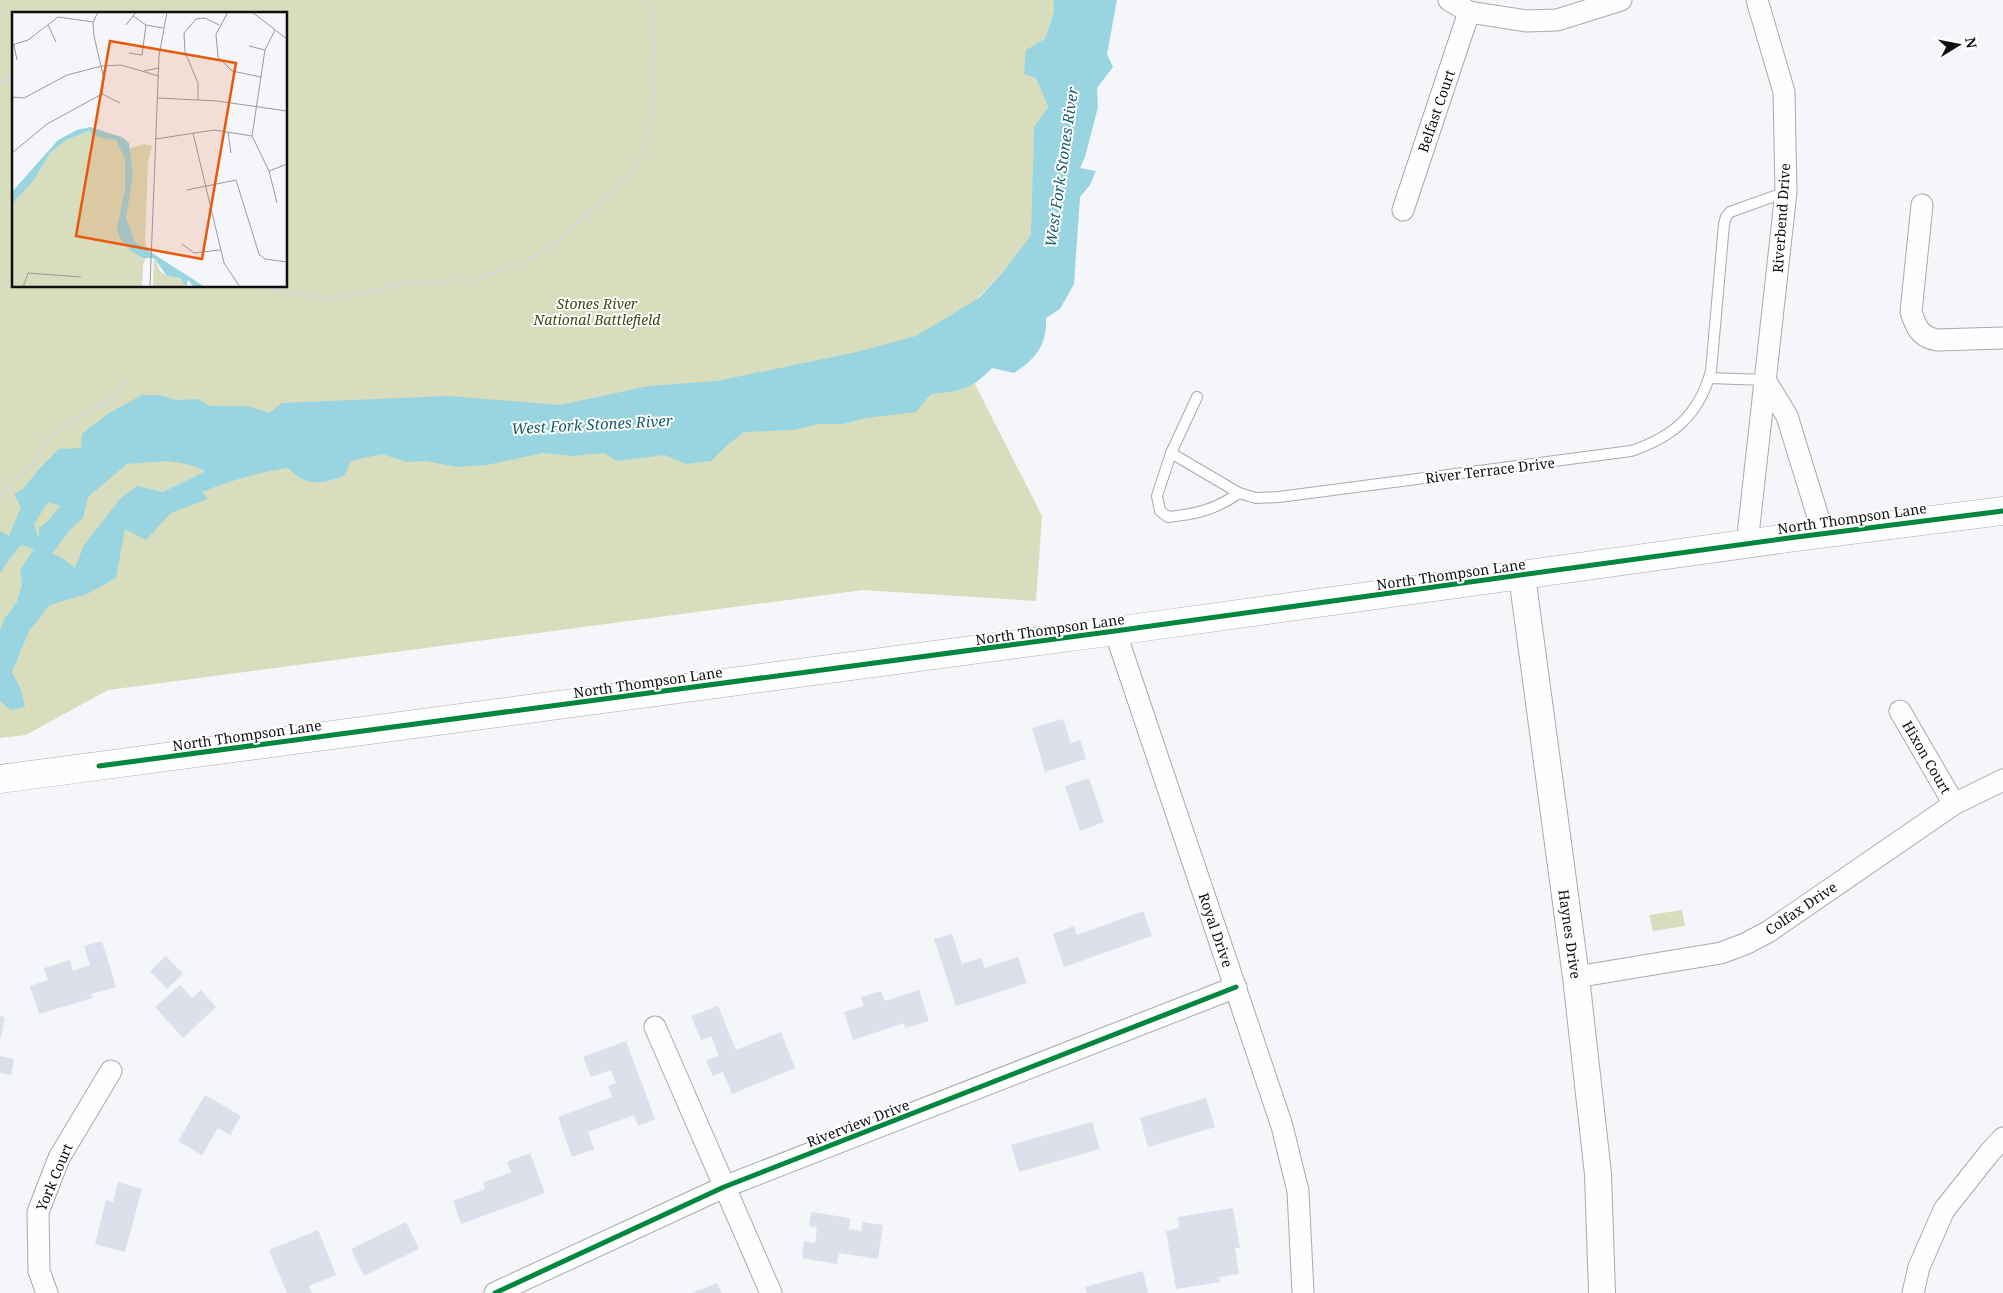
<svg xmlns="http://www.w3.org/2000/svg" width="2003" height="1293" font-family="'Noto Serif',serif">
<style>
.green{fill:#d8ddbd;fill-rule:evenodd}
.water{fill:#99d5e1;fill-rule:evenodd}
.building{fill:#dbe0eb}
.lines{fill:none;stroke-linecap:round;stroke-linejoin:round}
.service-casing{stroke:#a8aaab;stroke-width:12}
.minor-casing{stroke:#a8aaab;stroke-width:23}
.tertiary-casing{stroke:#a8aaab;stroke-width:28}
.secondary-casing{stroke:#a8aaab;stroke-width:29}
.path{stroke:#d5d6d6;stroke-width:3;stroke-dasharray:5 2.5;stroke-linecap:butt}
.service{stroke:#fdfefe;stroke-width:10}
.minor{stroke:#fdfefe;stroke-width:21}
.tertiary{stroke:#fdfefe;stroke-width:26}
.secondary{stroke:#fdfefe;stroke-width:28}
.cycleway-casing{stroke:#fff;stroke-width:8}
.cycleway{stroke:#00873e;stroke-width:5}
.labels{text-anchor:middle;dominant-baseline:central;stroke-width:4;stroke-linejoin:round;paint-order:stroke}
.street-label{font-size:14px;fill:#0e0f11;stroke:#fff}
.park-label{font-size:14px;font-style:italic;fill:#424515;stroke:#fff}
.water-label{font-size:15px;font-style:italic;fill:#165d69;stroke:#fff}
.inset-road{fill:none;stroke:#989a9c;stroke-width:1}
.view{fill:#e8590c;fill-opacity:0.15;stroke:#e8590c;stroke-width:2.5}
.inset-edge{fill:none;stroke:#0e0f11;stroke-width:2.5}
</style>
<rect width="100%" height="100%" fill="#f4f6f9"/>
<g class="green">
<path d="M0,0H1053L1054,11L1047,33L1039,85L1048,107L1034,127L1032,235L1004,271L976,300L950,335L1042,516L1036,601L863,590L108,690L26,735L0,738ZM14,14H286V286H14Z"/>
<path d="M1682,910L1685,926L1653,931L1649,915Z"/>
</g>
<path class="water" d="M1053,0H1117L1107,54L1113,67L1097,88L1098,107L1085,157L1080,168L1096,171L1090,185L1080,197L1074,284L1060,309L1046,318C1047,345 1036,359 1014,373L992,368C971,390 961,391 931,394L916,412L866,418L843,424H819L794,430L744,432L725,447L711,461L686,464L665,455L616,461L604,453L573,456L543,453L487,465L457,467L425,461L407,462L382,454L351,461L344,476C321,484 306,487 288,468C259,472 229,481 202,492L208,499L171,513L146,540L125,529L116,578L87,594L50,605L29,631L12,672L21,690L25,707L11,710L0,701V630L5,618L17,602L22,585L20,570L34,549L21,545L9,559L0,574V531L9,536L21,507L14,494L24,488L39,469L59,449L81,448L82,434L106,415L142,395H158L177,400L198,399L210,406H248L269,413L282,403L448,396L560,405L649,386L717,381L857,352L916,336L979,298L1004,271L1031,235L1034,127L1048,107L1036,78L1024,74L1026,50L1045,39L1054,11ZM167,461L187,464L206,471L163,492L137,486L121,498L84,545L75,568L61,557L52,554L70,530L83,518L88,497L127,464ZM48,502L60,506L49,520L39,528V539L34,524Z"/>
<g class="building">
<path d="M1063,719L1071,743L1080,740L1086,759L1045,772L1032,728Z"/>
<path d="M1089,778L1104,822L1080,831L1065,786Z"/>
<path d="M1143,911L1152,936L1064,967L1053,934L1074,926L1077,935Z"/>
<path d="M952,934L962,964L981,958L985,968L1018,957L1027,983L956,1006L934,939Z"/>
<path d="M102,941L116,987L91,994L93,998L39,1014L30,986L48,980L44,968L70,960L73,971L90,965L84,946Z"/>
<path d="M166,956L183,974L167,989L150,971Z"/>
<path d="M180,985L192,998L201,990L216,1007L183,1038L155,1007Z"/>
<path d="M919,990L929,1021L905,1028L904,1023L853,1040L844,1012L864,1006L861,997L881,991L885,1001Z"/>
<path d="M718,1006L736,1050L781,1032L795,1068L732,1094L723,1072L713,1076L706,1060L719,1056L711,1036L701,1040L691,1016Z"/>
<path d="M0,1016L5,1017L1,1037H0Z"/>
<path d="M626,1041L655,1119L638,1126L634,1115L588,1132L594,1149L572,1157L558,1117L612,1097L608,1086L616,1083L611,1070L591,1077L583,1057Z"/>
<path d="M0,1056L14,1059L11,1075L0,1073Z"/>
<path d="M205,1095L241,1116L230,1135L218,1128L202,1155L178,1141Z"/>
<path d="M1206,1098L1215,1127L1148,1147L1140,1118Z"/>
<path d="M1092,1122L1100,1149L1019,1172L1011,1145Z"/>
<path d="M530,1153L545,1193L461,1224L453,1201L485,1189L483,1183L511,1172L507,1162Z"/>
<path d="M118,1182L142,1189L125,1252L95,1244L106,1200L113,1202Z"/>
<path d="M1233,1208L1240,1248H1235L1239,1274L1219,1277L1220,1282L1176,1289L1166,1231L1179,1228L1178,1217Z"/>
<path d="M811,1212L850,1218L849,1229L861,1231L863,1222L883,1225L878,1259L839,1253L837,1264L802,1258L804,1241L815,1243L817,1228L809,1226Z"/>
<path d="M406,1222L419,1249L364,1276L351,1249Z"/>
<path d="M318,1230L336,1275L309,1286L312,1293H287L269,1250Z"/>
<path d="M1143,1271L1148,1293H1087L1085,1287Z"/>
<path d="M717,1283L722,1293H692Z"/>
</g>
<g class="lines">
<g class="service-casing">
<g id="service">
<path d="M1709,378L1765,380"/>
<path d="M1197,397L1171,453L1239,493L1256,498L1279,497L1631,451C1673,437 1699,415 1711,371L1724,224L1726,217L1730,212L1786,192"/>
<path d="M1171,453L1157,496L1160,511L1168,517C1196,514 1215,510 1239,493"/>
</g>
</g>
<g class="minor-casing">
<g id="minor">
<path d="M1449,0L1469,12L1526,21L1557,20L1621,0"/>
<path d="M1922,205L1911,312C1916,327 1920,337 1937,340L2003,338"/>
<path d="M1403,210L1469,12"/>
<path d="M1765,380L1787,416L1823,533"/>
<path d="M1747,544L1786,192L1784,92L1757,0"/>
<path d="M1115,631L1282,1126L1298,1191L1303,1293"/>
<path d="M1900,711L1954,804"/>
<path d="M1576,977L1721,953L1745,944L1768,932L1954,804L2003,780"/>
<path d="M655,1027L771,1293"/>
<path d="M47,1293L39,1271L38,1212L59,1158L111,1071"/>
<path d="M495,1293L724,1187L1236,987"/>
<path d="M1913,1293L1919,1267L1944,1210L1990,1152L2003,1138"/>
</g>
</g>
<g class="tertiary-casing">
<path id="tertiary" d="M1522,576L1576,977L1598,1174L1602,1293"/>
</g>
<g class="secondary-casing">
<path id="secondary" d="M0,779L1115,631L1789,538L2003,511"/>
</g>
<g class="path">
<path d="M0,82L14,77"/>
<path d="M266,286L270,289C294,294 316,299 341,297C364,295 386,286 408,283C432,280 456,284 480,277C506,270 533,258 555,243C565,237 573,228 581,221C597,207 614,192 628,176C662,136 657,49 650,0"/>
<path d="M0,498L10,483L31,466L46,440L70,421L106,402L130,379"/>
</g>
<use href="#service" class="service"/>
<use href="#minor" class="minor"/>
<use href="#tertiary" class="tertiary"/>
<use href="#secondary" class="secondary"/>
<g class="cycleway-casing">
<g id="cycleway">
<path d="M99,766L1115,631L1789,538L2003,511"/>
<path d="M495,1293L724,1187L1236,987"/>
</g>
</g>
<use href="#cycleway" class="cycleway"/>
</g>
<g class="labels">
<g class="street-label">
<text transform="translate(1436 111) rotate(-71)">Belfast Court</text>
<text transform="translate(1781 218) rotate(-86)">Riverbend Drive</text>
<text transform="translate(1490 470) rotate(-7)">River Terrace Drive</text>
<text transform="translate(1852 518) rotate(-8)">North Thompson Lane</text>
<text transform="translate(1451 574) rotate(-8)">North Thompson Lane</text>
<text transform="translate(1050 629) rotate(-8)">North Thompson Lane</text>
<text transform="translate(648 682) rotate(-8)">North Thompson Lane</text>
<text transform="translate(247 735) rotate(-8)">North Thompson Lane</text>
<text transform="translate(1927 757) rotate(60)">Hixon Court</text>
<text transform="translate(1801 908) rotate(-34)">Colfax Drive</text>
<text transform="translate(1216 930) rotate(71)">Royal Drive</text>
<text transform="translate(1570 934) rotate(82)">Haynes Drive</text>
<text transform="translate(858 1123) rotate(-21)">Riverview Drive</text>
<text transform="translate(54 1177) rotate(-67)">York Court</text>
</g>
<g class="park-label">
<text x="597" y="303">Stones River<tspan x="597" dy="16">National Battlefield</tspan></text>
</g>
<g class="water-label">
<text transform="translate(1061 167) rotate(-82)">West Fork Stones River</text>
<text transform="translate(592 424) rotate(-3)">West Fork Stones River</text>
</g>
</g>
<g transform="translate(12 12)">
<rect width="275" height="275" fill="#f4f6f9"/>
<path d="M77,119L104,128L113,138L132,132L140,134L136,151L133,226L135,243L131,253L130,275H0V191L38,141L54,128ZM142,246L148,259L155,264L170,266L174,275H141Z" fill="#d8ddbd"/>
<path d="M78,115L110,125L117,131L121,163L114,206L123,230L193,275L181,274L176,268L174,275L169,266L155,264L142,246H131L118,238L108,226L105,217L113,177V147L104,128L86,125L77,119L54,128L38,141L21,169L0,192V180L46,128L65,118Z" fill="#99d5e1"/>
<path class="inset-road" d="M216,0L204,22L206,45L220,59L249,65M240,0L275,27M121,4L134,13L151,16M36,13L44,30M114,13L124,0M263,18L253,38L240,124L257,159L265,191M0,33L16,28L46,5L81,10M2,33L5,48M237,34L253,38M117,41L130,43L134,13M132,59L147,56M90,82L108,91M0,85L12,86L55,63L90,54L109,53L147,64M146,86L205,89L275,99M186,88V71L173,40L172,21L184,7L193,6L207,13M216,120L219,141M181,121L212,251L228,275M144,127L202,118L240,124M0,141L35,112L90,82L92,67L82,24L81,10L86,0M257,159L275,152M175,178L224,168L247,242L253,247L275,250M170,232L182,241L208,238M11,275L16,261L69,265M138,275L147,44L155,0"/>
<path class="view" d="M98,29L224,51L190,247L64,224Z"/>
<rect width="275" height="275" class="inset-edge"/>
</g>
<g transform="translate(1958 45) rotate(80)" stroke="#ffffff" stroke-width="4" paint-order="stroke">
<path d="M0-4L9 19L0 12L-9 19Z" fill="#0e0f11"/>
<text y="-8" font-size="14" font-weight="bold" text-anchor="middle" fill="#0e0f11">N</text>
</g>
</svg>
